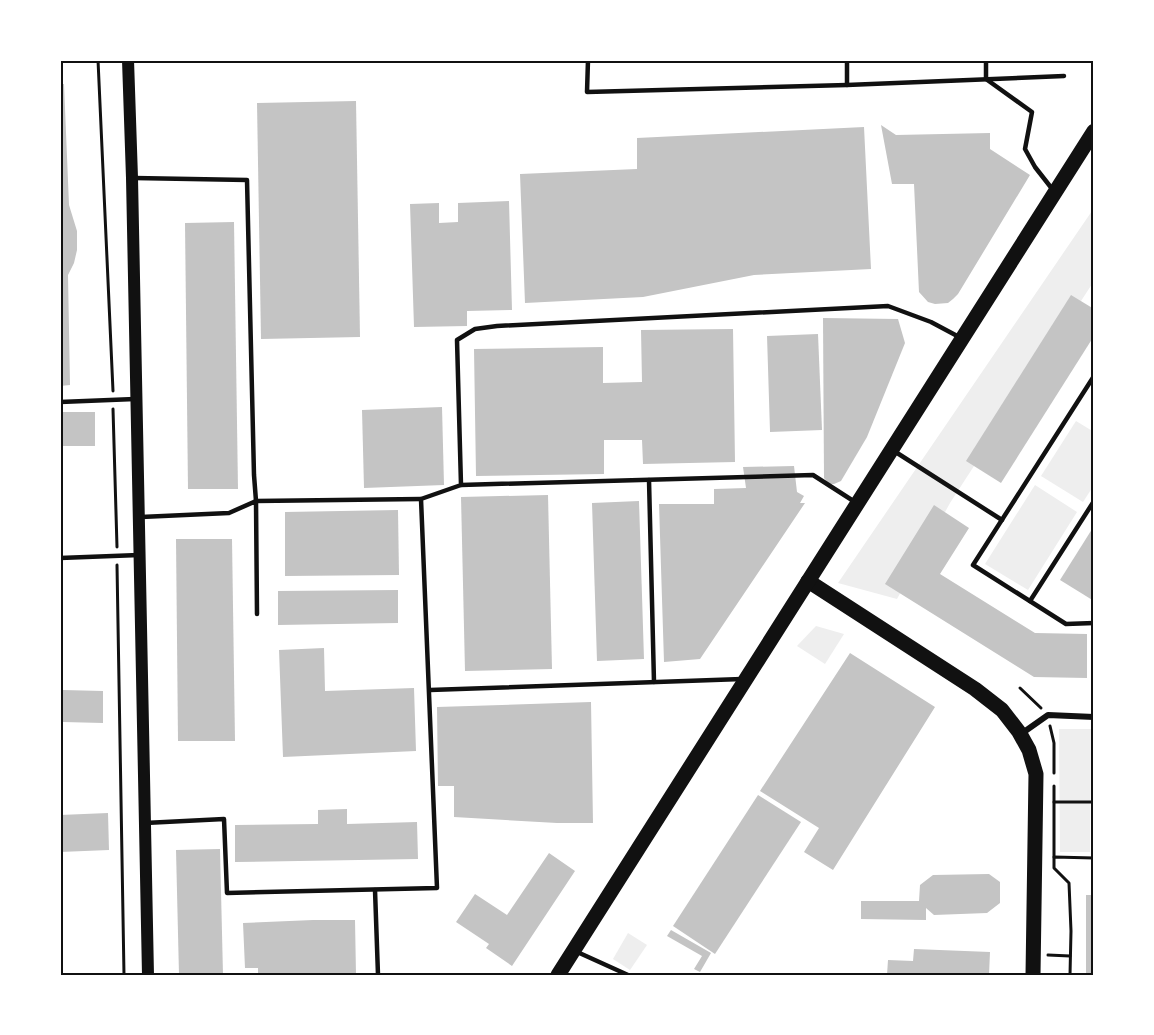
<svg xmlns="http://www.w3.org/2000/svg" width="1154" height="1035" font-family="'Golos Text',sans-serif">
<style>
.green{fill:#eee}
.building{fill:#c4c4c4}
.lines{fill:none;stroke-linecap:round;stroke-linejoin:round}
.path{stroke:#111;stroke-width:3}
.service{stroke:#111;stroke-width:4.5}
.minor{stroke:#111;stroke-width:6}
.secondary{stroke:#111;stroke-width:12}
.primary{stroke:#111;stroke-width:15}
.neatline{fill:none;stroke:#111;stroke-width:2}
</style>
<rect width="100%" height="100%" fill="#fff"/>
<g class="green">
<path d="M1094,208V281L950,503L897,599L838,583Z"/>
<path d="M1076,421L1094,432V485L1083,502L1041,476Z"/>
<path d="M1035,485L1077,512L1028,590L985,564Z"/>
<path d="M816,626L844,634L825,664L797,646Z"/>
<path d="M1059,729H1091L1090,852H1060Z"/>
<path d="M628,933L647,945L630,970L613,959Z"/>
</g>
<g class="building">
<path d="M60,84H64L69,205L77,231V250L74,263L68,275L70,385L60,386Z"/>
<path d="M356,101L360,337L261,339L257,103Z"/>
<path d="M881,125L896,135L990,133V149L1030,175L958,294L953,299L948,303L935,304L928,302L919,292L914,184H892Z"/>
<path d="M864,127L871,269L754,275L643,297L525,303L520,174L637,169V138Z"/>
<path d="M509,201L512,310L467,311V326L414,327L410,204L439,203V223L458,222V203Z"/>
<path d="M234,222L238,489H188L185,223Z"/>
<path d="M1071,295L1094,309V336L1001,483L966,461Z"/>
<path d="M823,318L898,319L905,343L867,437L841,481L834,484H829L824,478Z"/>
<path d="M733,329L735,462L643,464L642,440H604V474L476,476L474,349L603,347V383L642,382L641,330Z"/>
<path d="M818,334L822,430L770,432L767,336Z"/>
<path d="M442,407L444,485L364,488L362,410Z"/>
<rect x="60" y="412" width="35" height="34"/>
<path d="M794,466L797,492L804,496L800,503H805L700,659L664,662L659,504H714V489L746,488L743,467Z"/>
<path d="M548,495L552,669L465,671L461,497Z"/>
<path d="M639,501L644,659L597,661L592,503Z"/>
<path d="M934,505L969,528L940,574L1035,633L1087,634V678L1034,677L885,584Z"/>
<path d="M398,510L399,575L285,576V512Z"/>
<path d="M1094,526V601L1060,580Z"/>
<path d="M176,539H232L235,741H178Z"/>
<path d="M398,590V623L278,625V591Z"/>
<path d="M324,648L325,691L414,688L416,751L283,757L279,650Z"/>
<path d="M850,653L935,707L833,870L804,852L819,828L760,791Z"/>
<path d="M63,690L103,691V723L63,722Z"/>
<path d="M591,702L593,823H557L454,817V786H438L437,707Z"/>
<path d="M758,795L801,822L715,954L673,926Z"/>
<path d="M347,809V824L417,822L418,859L235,862V825L318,824V810Z"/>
<path d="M108,813L109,850L60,852V815Z"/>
<path d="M220,849L223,975H179L176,850Z"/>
<path d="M549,853L575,871L512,966L486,948L489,944L456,922L475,894L507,915Z"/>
<path d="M989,874L1000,882V903L987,913L934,915L926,908V920L861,919V901H919L920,885L933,875Z"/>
<rect x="1086" y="895" width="8" height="80"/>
<path d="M313,920H355L356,975H258V968H245L243,923Z"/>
<path d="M671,930L711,953L700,972L694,969L702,956L667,936Z"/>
<path d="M914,949L990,952L989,975H887L888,960L913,961Z"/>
</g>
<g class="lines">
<g class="path">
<path d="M98,60L113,391"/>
<path d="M113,409L117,547"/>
<path d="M117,565L124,975"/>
<path d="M1020,688L1041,708"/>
<path d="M1050,726L1054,743V773"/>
<path d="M1054,786V857"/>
<path d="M1054,802H1094"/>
<path d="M1048,955L1070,956"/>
<path d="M1070,975L1071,931L1069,883L1054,868V857L1094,858"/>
</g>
<g class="service">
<path d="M588,60L587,92L847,85L1064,76"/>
<path d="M847,60V85"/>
<path d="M986,60V79L1032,112L1025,149L1035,167L1053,190"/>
<path d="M134,178L247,180L254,475L256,501L421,499"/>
<path d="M1094,376L973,565L1066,624L1094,623"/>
<path d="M60,402L135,399"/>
<path d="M894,451L1002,520"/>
<path d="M649,480L654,682"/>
<path d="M461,485L813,475L855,502"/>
<path d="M141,517L229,513L256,501L257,614"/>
<path d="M60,558L139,555"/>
<path d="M1030,601L1094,501"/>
<path d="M430,690L742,679"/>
<path d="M145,823L224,819L227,893L437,888L421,499L461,485L457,340L475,329L497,326L888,306L931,322L961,338"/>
<path d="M375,890L378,975"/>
<path d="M575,951L628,975"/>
</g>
<path class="minor" d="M1021,734L1048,715L1094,717"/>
<path class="secondary" d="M128,60L132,178L148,975"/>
<g class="primary">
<path d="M808,581L975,689L1002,710L1019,732L1029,750L1036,774L1033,975"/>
<path d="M558,975L1094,131"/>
</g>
</g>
<rect width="1154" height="1035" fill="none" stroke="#ffffff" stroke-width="123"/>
<rect x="62" y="62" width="1030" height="912" class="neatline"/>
</svg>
